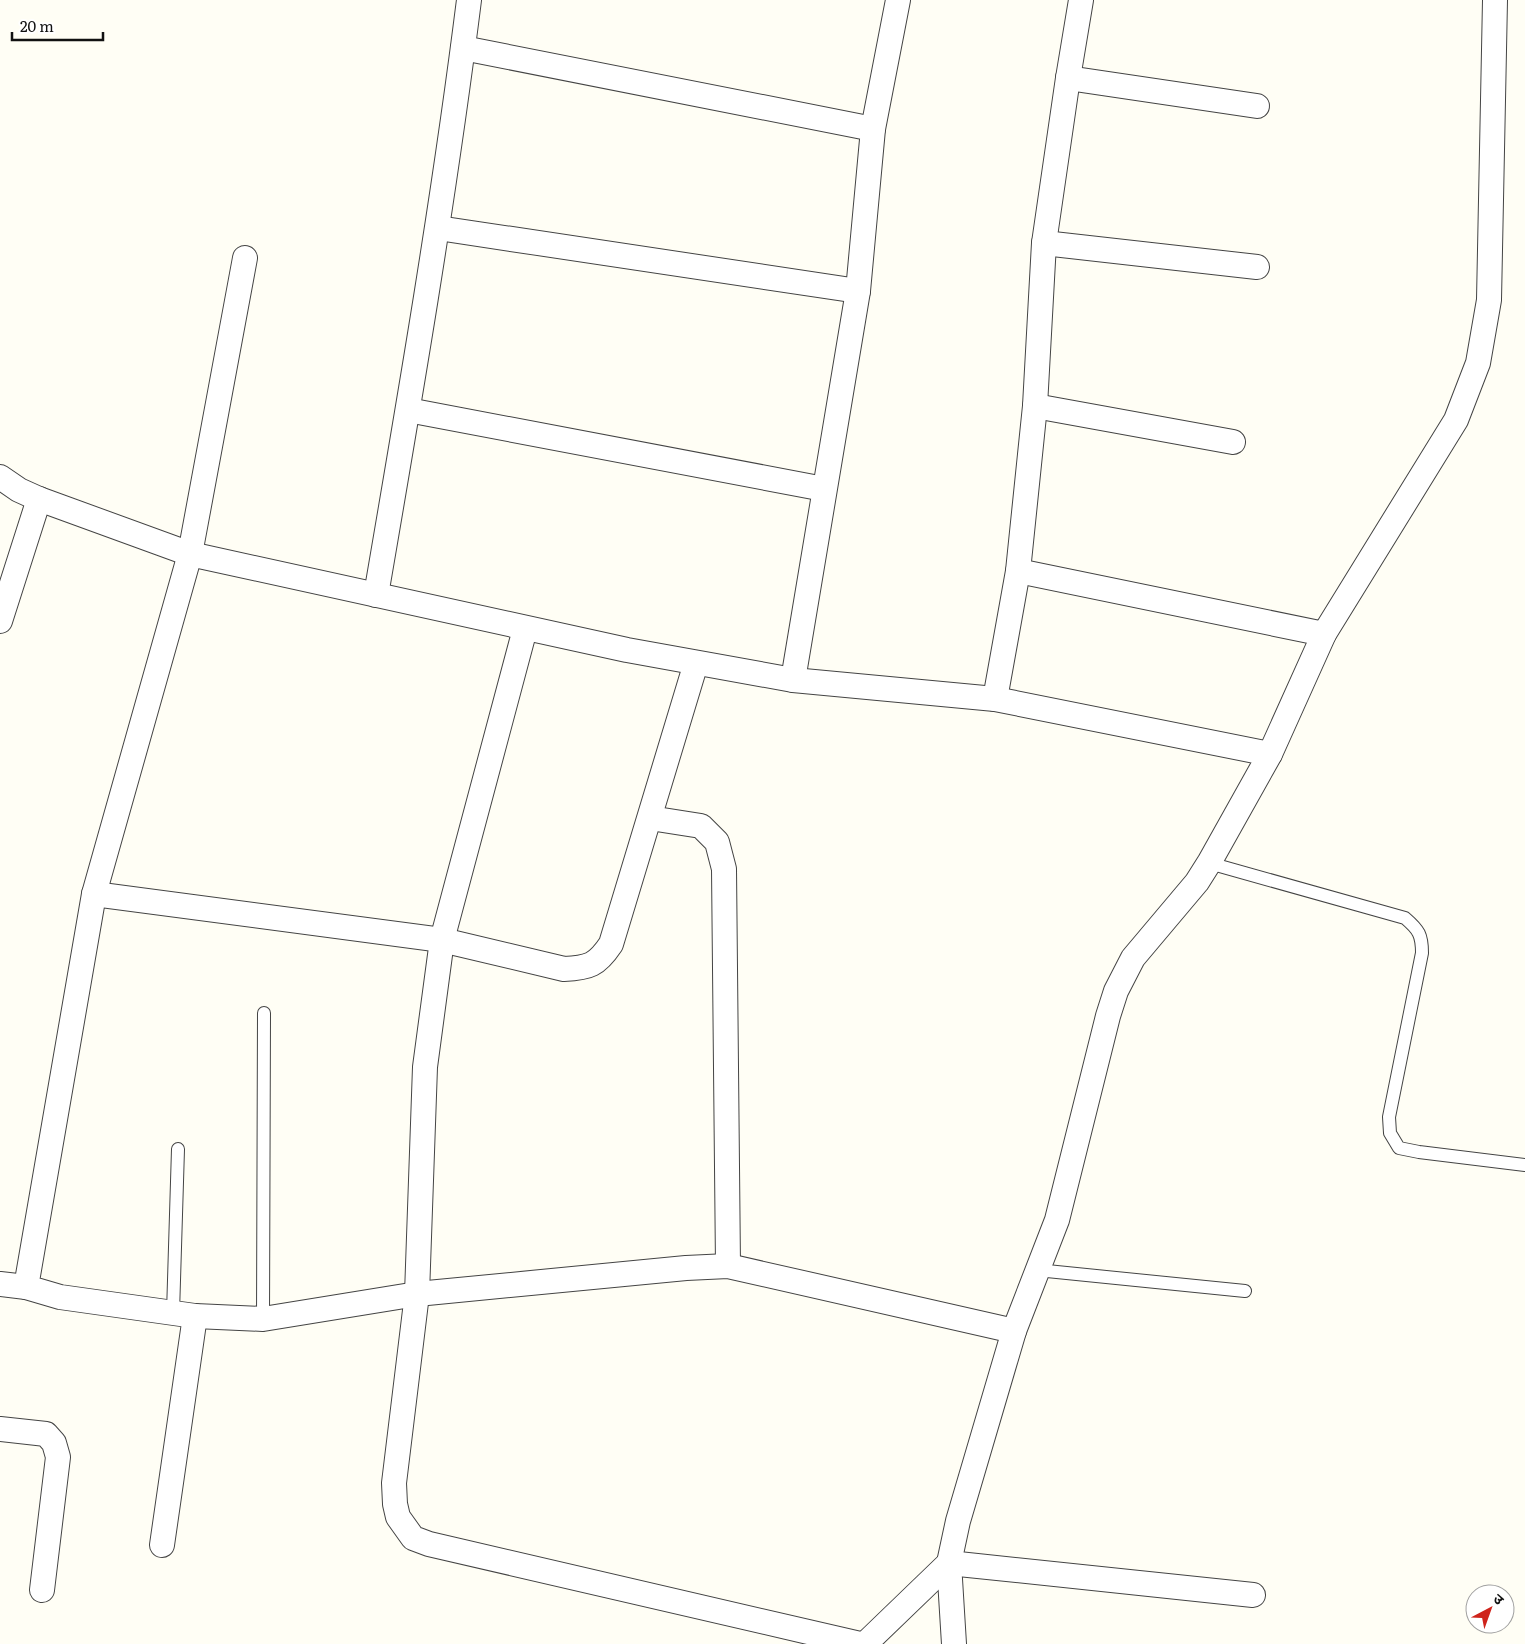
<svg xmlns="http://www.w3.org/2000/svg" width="1525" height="1644" font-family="Literata,'Noto Sans Devanagari',serif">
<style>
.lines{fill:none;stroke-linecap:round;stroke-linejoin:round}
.service-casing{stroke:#444;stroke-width:14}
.minor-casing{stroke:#444;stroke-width:26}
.service{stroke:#fff;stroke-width:12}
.minor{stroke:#fff;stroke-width:24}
</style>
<rect width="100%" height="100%" fill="#fffef5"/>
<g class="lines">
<g class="service-casing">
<g id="service">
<path d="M1209,863L1405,918C1419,930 1422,935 1422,953L1389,1117L1390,1133L1399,1148L1419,1152L1525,1165"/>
<path d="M1037,1270L1245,1291"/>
<path d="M173,1313L178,1149"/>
<path d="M263,1319L264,1013"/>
</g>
</g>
<g class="minor-casing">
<g id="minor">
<path d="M463,48L873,129"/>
<path d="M1068,78L1257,106"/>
<path d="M438,228L858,291"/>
<path d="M1044,243L1257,267"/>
<path d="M245,258L190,554L94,894L26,1287L60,1297L195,1316L263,1319L417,1294L686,1268L728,1266L1014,1331"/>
<path d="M1035,406L1233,442"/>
<path d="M408,410L824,489"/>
<path d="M0,477L19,490L39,499L190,554L627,650L793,680L995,699L1270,754"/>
<path d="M1018,571L1324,634"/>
<path d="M376,595C410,397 444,199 469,0"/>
<path d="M0,621L39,499"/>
<path d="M525,629L442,940L425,1067L417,1294L394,1483L395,1504L398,1517L413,1538L429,1544L860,1644"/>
<path d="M793,680L858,291L873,129L898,0"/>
<path d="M995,699L1018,571L1035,406L1044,243L1068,78L1081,0"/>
<path d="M650,818L701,826L717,842L724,869L728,1266"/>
<path d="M94,894L442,940L564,969C589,968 597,965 611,944L696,663"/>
<path d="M0,1284L26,1287"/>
<path d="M0,1429L46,1434L54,1443L58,1457L42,1590"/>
<path d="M162,1545L195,1316"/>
<path d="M865,1644L949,1563L1253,1595"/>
<path d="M954,1644L949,1563L958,1521L1014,1331L1057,1220L1108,1016L1116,991L1133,958L1197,882L1209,863L1270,754L1324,634L1456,420L1478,363L1489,300L1495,0"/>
</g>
</g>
<use href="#service" class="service"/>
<use href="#minor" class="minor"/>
</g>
<g transform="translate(1490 1609) rotate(41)"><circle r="24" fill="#ffffff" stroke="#a0a0a0"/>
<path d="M0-4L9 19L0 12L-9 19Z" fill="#cf231b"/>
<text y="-8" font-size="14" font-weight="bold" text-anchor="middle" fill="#111111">उ</text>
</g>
<path d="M12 32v8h91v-8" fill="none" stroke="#111111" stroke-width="2.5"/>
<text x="20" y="32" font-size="15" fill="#111111" stroke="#ffffff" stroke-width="4" paint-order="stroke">20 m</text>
</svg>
